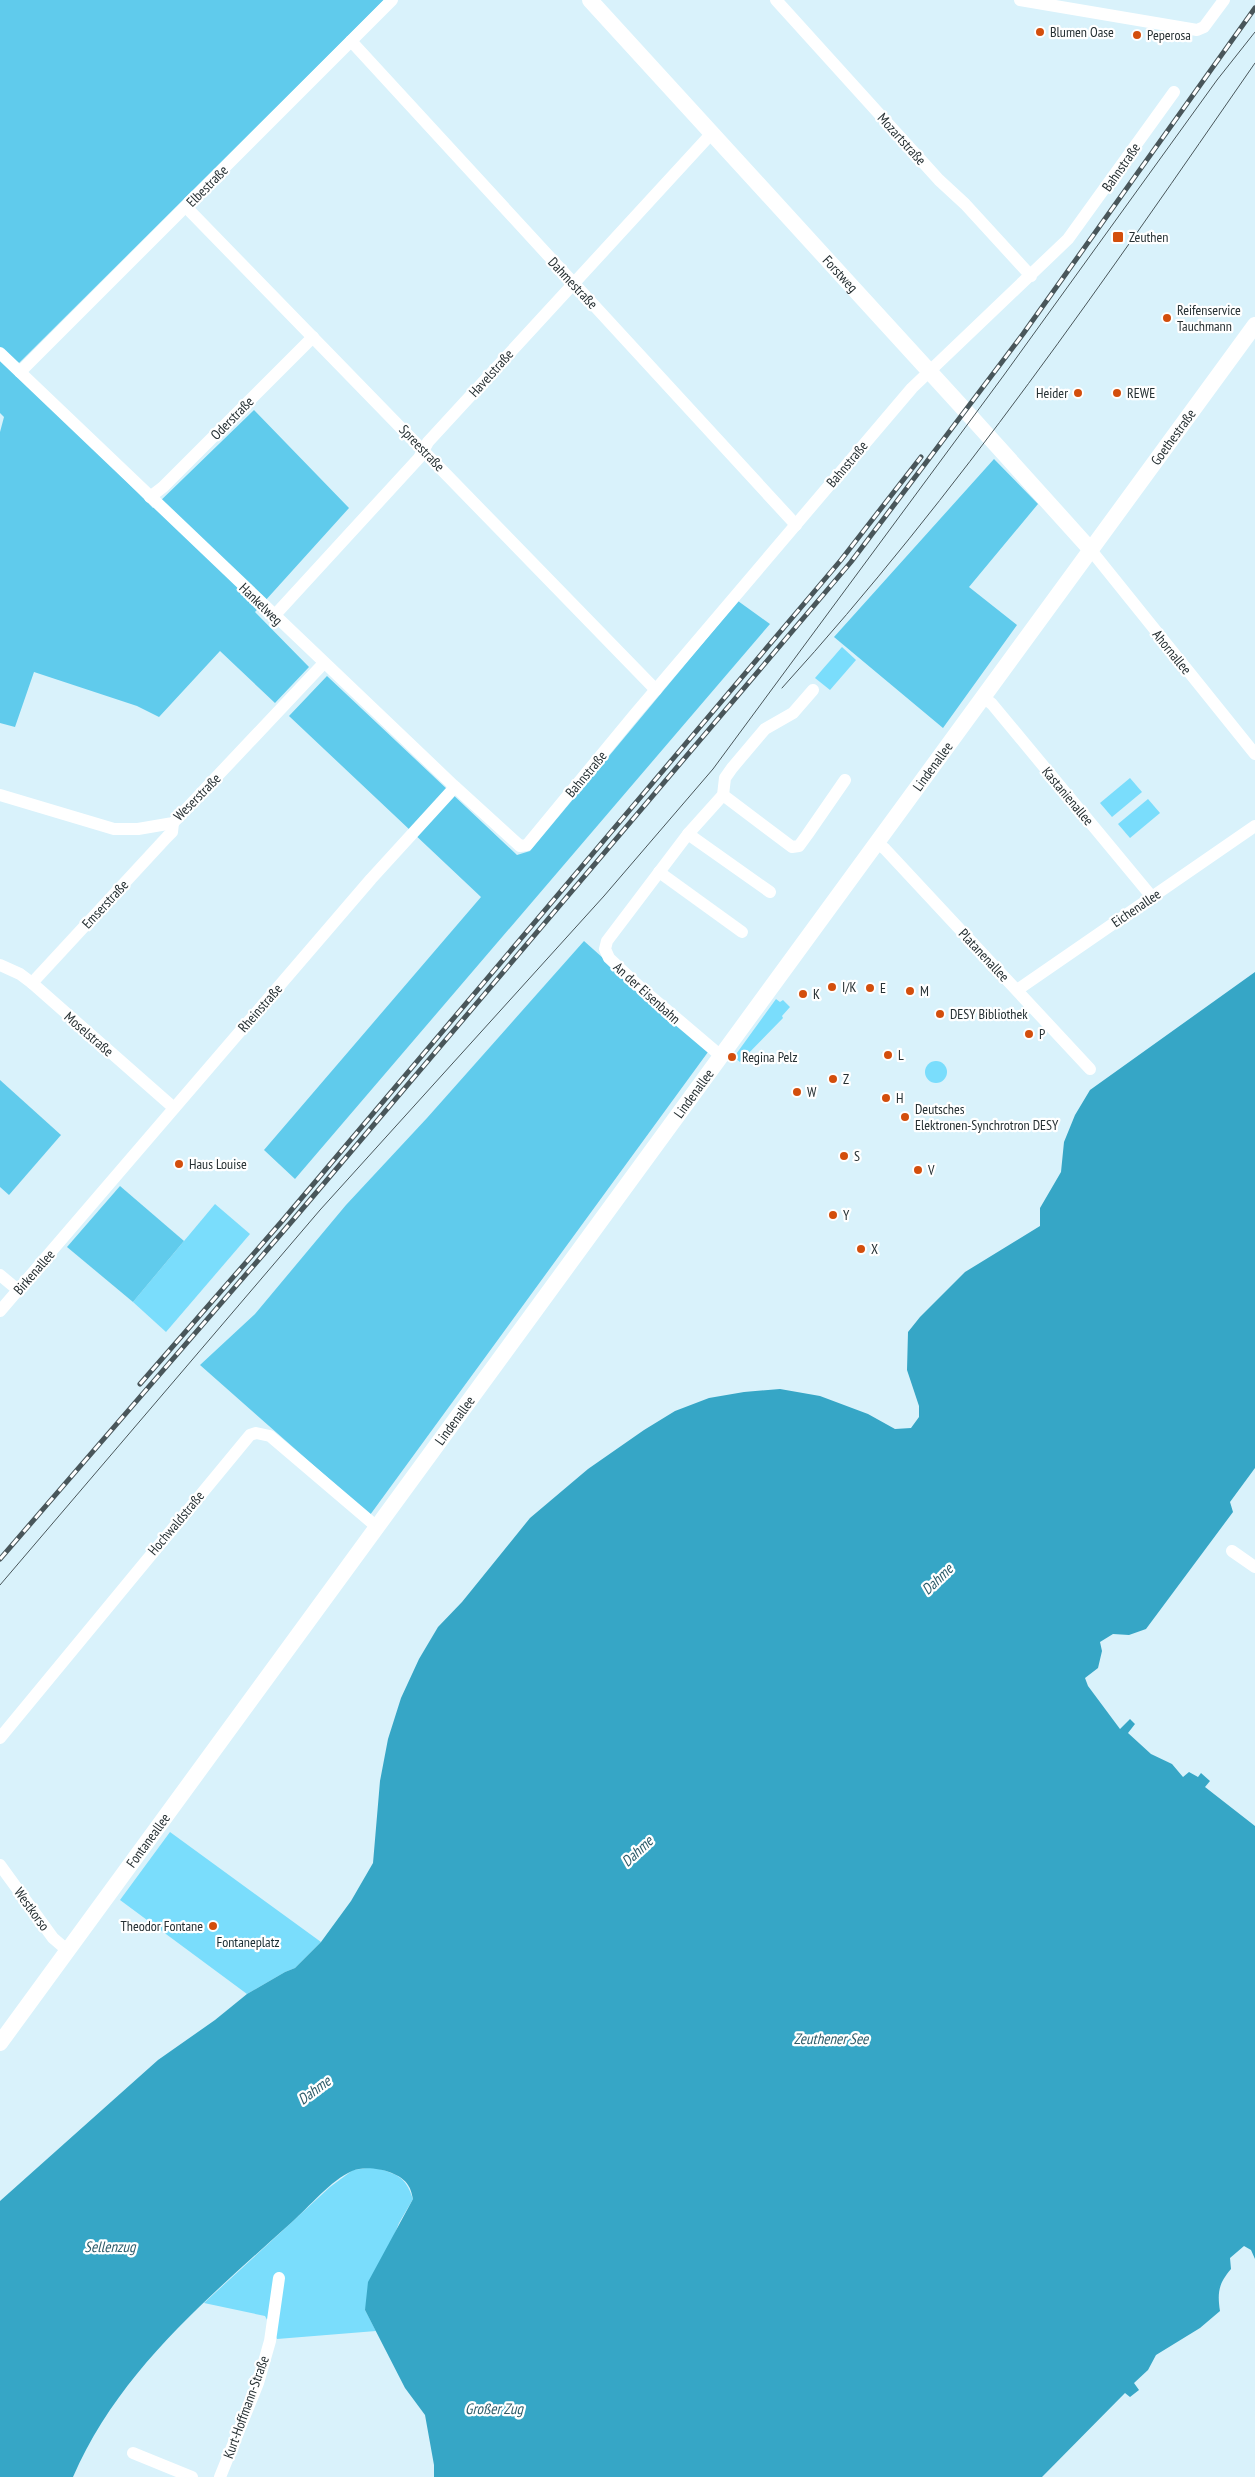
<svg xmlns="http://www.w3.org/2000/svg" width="1255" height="2477" font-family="'PT Sans Narrow',sans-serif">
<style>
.green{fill:#7addfc}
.forest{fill:#60cbec}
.water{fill:#36a6c6}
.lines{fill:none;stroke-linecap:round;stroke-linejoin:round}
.minor{stroke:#fff;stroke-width:12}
.major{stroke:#fff;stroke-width:16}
.tram{stroke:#49565a;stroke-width:1}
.rail-casing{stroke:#49565a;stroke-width:5}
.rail{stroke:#fff;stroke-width:3;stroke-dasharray:9;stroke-linecap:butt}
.poi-dot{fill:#d34e0c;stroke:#fff;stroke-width:2}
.labels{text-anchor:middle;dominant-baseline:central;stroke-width:4.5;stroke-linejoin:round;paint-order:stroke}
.poi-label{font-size:14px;fill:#263033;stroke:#fff;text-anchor:start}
.street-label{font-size:14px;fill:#263033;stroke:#fff}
.park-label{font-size:14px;fill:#192d33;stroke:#fff}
.water-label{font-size:15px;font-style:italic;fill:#2e5c6a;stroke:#fff}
</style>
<rect width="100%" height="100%" fill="#d9f2fb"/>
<g class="green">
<path d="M842,647L856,660L830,690L815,678Z"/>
<path d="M1130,778L1142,792L1112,817L1100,803Z"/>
<path d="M1148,799L1160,813L1130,838L1118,824Z"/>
<path d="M776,999L780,1002L783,1000L790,1007L782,1016L783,1018L740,1062L734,1057Z"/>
<circle cx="936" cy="1072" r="11"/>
<path d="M215,1204L250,1234L166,1332L133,1302Z"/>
<path d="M170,1832L321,1942L295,1968L285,1972L247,1994L120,1900Z"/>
<path d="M374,2167C397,2175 405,2175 413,2199L399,2223L365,2310L376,2331L277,2339L265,2316L204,2303L330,2187L353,2170Z"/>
</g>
<g class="forest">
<path d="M0,0H384L14,368L153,508L254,410L349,508L255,612L309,667L275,703L220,651L159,717L137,706L34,672L15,727L0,723V432L4,417L0,413Z"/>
<path d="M994,459L1038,504L969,587L1017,625L943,728L834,637Z"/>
<path d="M738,601L770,624L295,1179L264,1150L481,897L289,716L327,676L517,855L530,851Z"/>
<path d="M584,941L708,1052L370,1515L200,1365L255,1314L346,1205L427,1118Z"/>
<path d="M0,1080L61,1135L9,1195L0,1187Z"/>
<path d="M120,1186L184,1241L133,1302L67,1247Z"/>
</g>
<path class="water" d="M1255,972V1468L1230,1502L1233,1512L1146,1629L1129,1635L1113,1634L1100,1642L1102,1651L1098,1668L1085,1678L1088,1686L1120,1729L1130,1719L1135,1724L1128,1733L1151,1754L1172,1764L1183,1777L1189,1772L1198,1777L1201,1773L1210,1781L1205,1787L1255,1826V2259L1251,2250L1244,2246L1230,2258L1231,2269C1219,2283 1217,2292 1220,2311L1200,2328L1156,2355L1148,2370L1134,2383L1139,2390L1130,2397L1125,2393L1042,2477H434V2465L425,2415L405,2388L365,2310L368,2282L413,2199C412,2195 411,2189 408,2185C400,2171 367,2164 352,2171C331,2180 309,2207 292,2222C208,2298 119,2371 73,2477H0V2201L158,2060L215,2020L247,1994L285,1972L295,1968L321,1942L351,1901L373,1863L380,1781L388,1739L401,1698L419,1659L438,1627L462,1602L530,1518L588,1469L644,1430L675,1411L709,1398L744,1392L780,1389L820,1396L868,1414L895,1429L911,1428L919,1417V1406L907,1370L908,1332L920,1317L965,1272L1040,1226V1208L1061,1172L1064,1142L1075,1115L1090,1090Z"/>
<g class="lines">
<g class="minor">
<path d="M776,0L939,180L965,204L1031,276"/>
<path d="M1020,0L1197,30L1204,27L1224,0"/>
<path d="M351,41L796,525"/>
<path d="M186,207L656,690"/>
<path d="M0,353L453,785L520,846L527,845L635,714L912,388L1068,239L1174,92"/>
<path d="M20,372L392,0"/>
<path d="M150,497L163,487L313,337"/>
<path d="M1090,549L1255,754"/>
<path d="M274,616L419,458L428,442L712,133"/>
<path d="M982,696L992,704L1152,897"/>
<path d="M0,795L114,829H138L173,823L323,664"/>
<path d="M723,795L792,847L799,846L807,835L845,780"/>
<path d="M688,834L770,892"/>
<path d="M876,842L885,849L1090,1069"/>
<path d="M659,872L742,932"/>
<path d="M0,965L20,974L32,983L174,1108"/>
<path d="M32,983L167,837L172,832L173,823"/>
<path d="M1017,990L1255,826"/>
<path d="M721,1056L642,989L609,958L605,949L607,941L688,834L723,795L725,778L732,768L765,729L793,713L813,690"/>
<path d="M0,1275L18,1290"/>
<path d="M0,1311L371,879L455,787"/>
<path d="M1232,1551L1255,1567"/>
<path d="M0,1738L250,1435L256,1433L270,1436L377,1527"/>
<path d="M0,1865L53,1938L67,1950"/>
<path d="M133,2453L192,2477"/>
<path d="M220,2477L258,2383L270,2341L279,2278"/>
</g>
<g class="major">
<path id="s1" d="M590,0L972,418L1090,549"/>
<path id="s2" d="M0,2043L1255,325"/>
</g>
<g class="tram">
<path d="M782,688C958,494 1106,278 1255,63"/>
<path d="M0,1585L320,1210L604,896L713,769L1004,375L1217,80L1255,32"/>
</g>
<g class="rail-casing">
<g id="rail">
<path d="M140,1384L283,1220L841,560L921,457"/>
<path d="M0,1559L293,1220L851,562L1023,334L1255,8"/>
</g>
</g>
<use href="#rail" class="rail"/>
</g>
<g class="poi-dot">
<circle cx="1040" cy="32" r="5"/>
<circle cx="1137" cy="35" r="5"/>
<rect x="1112" y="231" width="12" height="12" rx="2.5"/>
<circle cx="1167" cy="318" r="5"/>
<circle cx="1078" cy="393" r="5"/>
<circle cx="1117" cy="393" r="5"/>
<circle cx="832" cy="987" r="5"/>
<circle cx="870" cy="988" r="5"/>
<circle cx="910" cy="991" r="5"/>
<circle cx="803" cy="994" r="5"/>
<circle cx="940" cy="1014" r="5"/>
<circle cx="1029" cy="1034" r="5"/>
<circle cx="888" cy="1055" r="5"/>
<circle cx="732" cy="1057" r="5"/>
<circle cx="833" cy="1079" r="5"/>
<circle cx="797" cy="1092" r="5"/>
<circle cx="886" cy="1098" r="5"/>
<circle cx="905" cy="1117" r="5"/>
<circle cx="844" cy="1156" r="5"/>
<circle cx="179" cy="1164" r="5"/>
<circle cx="918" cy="1170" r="5"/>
<circle cx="833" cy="1215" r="5"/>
<circle cx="861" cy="1249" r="5"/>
<circle cx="213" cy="1926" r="5"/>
</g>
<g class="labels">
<g class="poi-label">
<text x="1050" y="32">Blumen Oase</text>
<text x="1147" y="35">Peperosa</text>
<text x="1129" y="237">Zeuthen</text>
<text x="1177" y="310">Reifenservice<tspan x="1177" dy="16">Tauchmann</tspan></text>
<text x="1068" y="393" text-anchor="end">Heider</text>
<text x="1127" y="393">REWE</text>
<text x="842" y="987">I/K</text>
<text x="880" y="988">E</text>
<text x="920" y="991">M</text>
<text x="813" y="994">K</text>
<text x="950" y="1014">DESY Bibliothek</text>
<text x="1039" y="1034">P</text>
<text x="898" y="1055">L</text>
<text x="742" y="1057">Regina Pelz</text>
<text x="843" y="1079">Z</text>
<text x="807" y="1092">W</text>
<text x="896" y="1098">H</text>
<text x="915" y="1109">Deutsches<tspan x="915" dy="16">Elektronen-Synchrotron DESY</tspan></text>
<text x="854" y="1156">S</text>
<text x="189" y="1164">Haus Louise</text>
<text x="928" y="1170">V</text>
<text x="843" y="1215">Y</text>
<text x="871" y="1249">X</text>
<text x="203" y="1926" text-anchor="end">Theodor Fontane</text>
</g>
<g class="street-label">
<text transform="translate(902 139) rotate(48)">Mozartstraße</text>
<text transform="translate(1121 167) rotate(-55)">Bahnstraße</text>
<text transform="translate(207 186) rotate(-45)">Elbestraße</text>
<text stroke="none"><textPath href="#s1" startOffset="371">Forstweg</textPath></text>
<text transform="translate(573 283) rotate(47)">Dahmestraße</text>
<text transform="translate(491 373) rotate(-48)">Havelstraße</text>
<text transform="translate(232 418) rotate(-45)">Oderstraße</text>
<text stroke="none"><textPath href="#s2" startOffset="1989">Goethestraße</textPath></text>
<text transform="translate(422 448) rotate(46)">Spreestraße</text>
<text transform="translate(847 464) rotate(-50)">Bahnstraße</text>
<text transform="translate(261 604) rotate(44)">Hankelweg</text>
<text transform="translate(1172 652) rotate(51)">Ahornallee</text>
<text stroke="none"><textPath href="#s2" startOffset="1581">Lindenallee</textPath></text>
<text transform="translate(586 774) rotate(-50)">Bahnstraße</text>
<text transform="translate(1068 796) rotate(50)">Kastanienallee</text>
<text transform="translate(197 797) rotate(-45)">Weserstraße</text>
<text transform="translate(105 904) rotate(-47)">Emserstraße</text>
<text transform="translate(1136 908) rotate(-34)">Eichenallee</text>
<text transform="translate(984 955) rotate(47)">Platanenallee</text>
<text transform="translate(647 993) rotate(42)">An der Eisenbahn</text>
<text transform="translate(260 1008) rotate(-49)">Rheinstraße</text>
<text transform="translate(89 1034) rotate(41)">Moselstraße</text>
<text stroke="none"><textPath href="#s2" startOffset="1176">Lindenallee</textPath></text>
<text transform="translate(34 1272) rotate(-49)">Birkenallee</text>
<text stroke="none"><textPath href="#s2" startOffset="771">Lindenallee</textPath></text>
<text transform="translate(176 1523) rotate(-50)">Hochwaldstraße</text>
<text stroke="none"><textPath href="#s2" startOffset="251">Fontaneallee</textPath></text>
<text transform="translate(32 1909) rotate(54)">Westkorso</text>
<text transform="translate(246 2407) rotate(-70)">Kurt-Hoffmann-Straße</text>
</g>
<g class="park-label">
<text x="248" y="1942">Fontaneplatz</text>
</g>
<g class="water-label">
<text transform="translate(937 1579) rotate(-44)">Dahme</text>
<text transform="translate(637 1851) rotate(-43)">Dahme</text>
<text x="831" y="2038">Zeuthener See</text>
<text transform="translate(314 2090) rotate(-37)">Dahme</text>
<text x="110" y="2246">Sellenzug</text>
<text x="494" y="2408">Großer Zug</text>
</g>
</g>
</svg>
